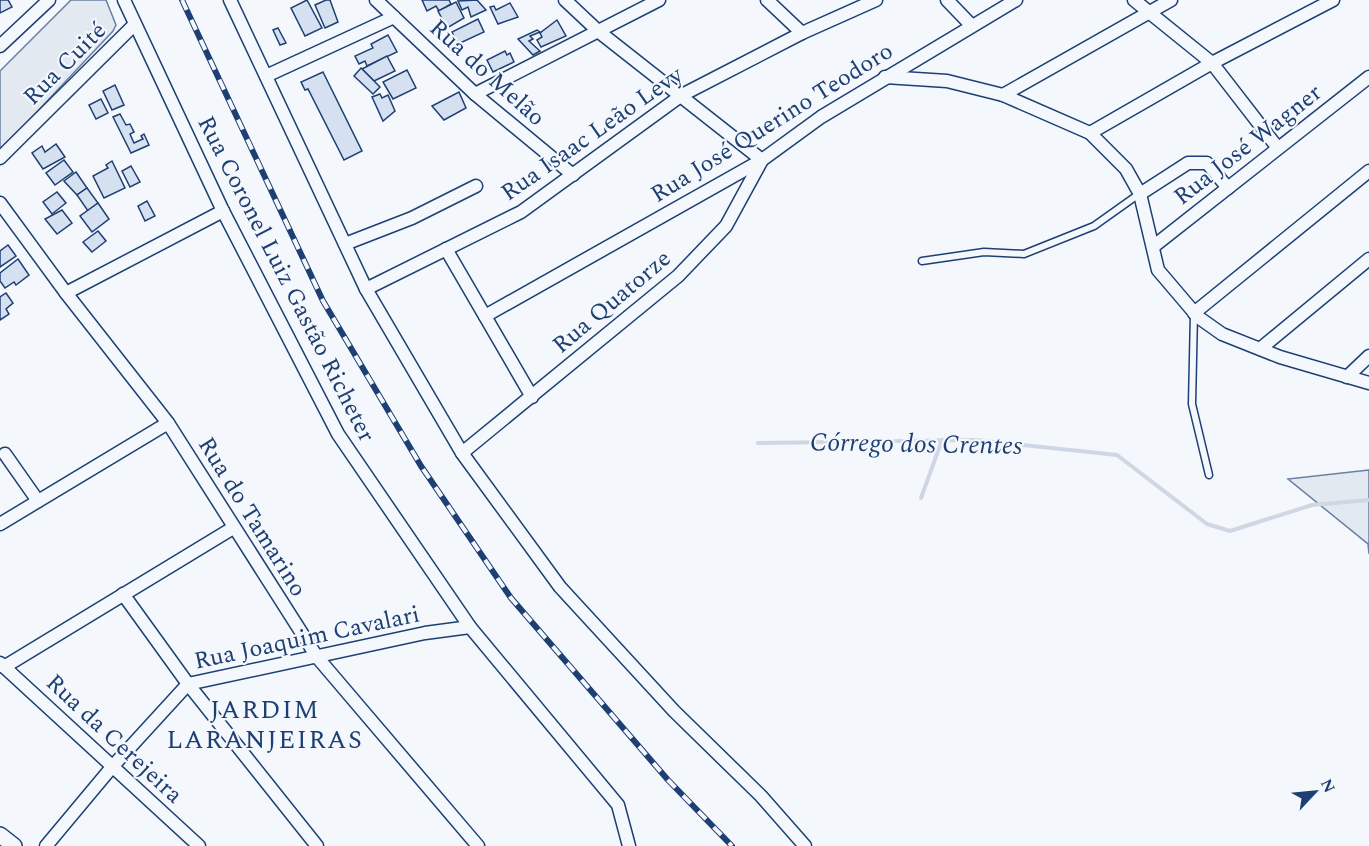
<svg xmlns="http://www.w3.org/2000/svg" width="1369" height="846" font-family="Spectral,serif">
<style>
.green{fill:#e3e9f0;stroke:#687fa3;stroke-width:1.5}
.lines{fill:none;stroke-linecap:round;stroke-linejoin:round}
.stream{stroke:#cfd7e4;stroke-width:4}
.building{fill:#d5e0f0;stroke:#1d3f73;stroke-width:1.5}
.service-casing{stroke:#1d3f73;stroke-width:9}
.minor-casing{stroke:#1d3f73;stroke-width:15}
.tertiary-casing{stroke:#1d3f73;stroke-width:18}
.service{stroke:#f4f7fb;stroke-width:6}
.minor{stroke:#f4f7fb;stroke-width:12}
.tertiary{stroke:#f4f7fb;stroke-width:15}
.rail-casing{stroke:#1d3f73;stroke-width:6}
.rail{stroke:#f4f7fb;stroke-width:4;stroke-dasharray:11;stroke-linecap:butt}
.labels{text-anchor:middle;dominant-baseline:central;stroke-width:4.5;stroke-linejoin:round;paint-order:stroke}
.street-label{font-size:24px;fill:#1d3f73;stroke:#f4f7fb}
.water-label{font-size:26px;font-style:italic;fill:#1d3f73;stroke:#f4f7fb}
.neighbourhood-label{font-size:26px;letter-spacing:1.5px;fill:#1d3f73;stroke:#f4f7fb}
</style>
<rect width="100%" height="100%" fill="#f4f7fb"/>
<g class="green">
<path d="M71,0H106L116,25L113,31L0,151V71Z"/>
<path d="M1369,470V554L1368,544L1288,479Z"/>
</g>
<g class="lines">
<g class="stream">
<path d="M758,443L976,440L1117,455L1207,524L1230,531L1312,505L1369,500"/>
<path d="M921,498L942,440"/>
</g>
</g>
<g class="building">
<path d="M0,0H8L12,7L0,13Z"/>
<path d="M307,0L322,28L305,36L291,8Z"/>
<path d="M326,0H330L338,22L325,28L315,5Z"/>
<path d="M422,0H449L451,4L439,11L436,6L427,11Z"/>
<path d="M477,0L486,10L471,17L468,7L462,10L458,1Z"/>
<path d="M456,2L464,18L447,28L438,11Z"/>
<path d="M510,3L518,17L498,24L490,7L494,6L496,10Z"/>
<path d="M478,19L484,32L458,44L452,32Z"/>
<path d="M557,20L566,36L541,47L537,40L542,37L540,33Z"/>
<path d="M278,28L286,43L280,45L273,30Z"/>
<path d="M537,30L540,32L530,36L533,39L529,41L540,51L533,55L518,39Z"/>
<path d="M388,35L397,52L367,66L365,61L359,64L355,56L373,48L371,44Z"/>
<path d="M505,51L507,55L510,53L514,62L493,72L487,60Z"/>
<path d="M387,56L395,71L374,81L362,69Z"/>
<path d="M361,68L380,87L373,94L354,76Z"/>
<path d="M407,70L416,88L393,99L383,82Z"/>
<path d="M323,72L362,151L344,160L308,89L305,90L301,82Z"/>
<path d="M115,85L124,105L112,110L103,91Z"/>
<path d="M459,92L466,108L444,120L432,106Z"/>
<path d="M380,94L382,98L388,95L395,111L383,121L372,97Z"/>
<path d="M101,99L108,113L96,119L89,105Z"/>
<path d="M120,114L126,125L130,124L134,132L130,134L134,143L143,139L141,136L144,134L149,145L131,153L113,117Z"/>
<path d="M56,144L65,157L43,169L32,153L42,146L45,152Z"/>
<path d="M64,160L73,172L55,185L46,173Z"/>
<path d="M112,161L125,188L104,198L93,176L108,168L106,165Z"/>
<path d="M131,166L140,182L130,187L122,171Z"/>
<path d="M76,172L87,188L77,195L64,181Z"/>
<path d="M87,188L98,203L88,211L77,195Z"/>
<path d="M57,192L66,203L52,214L43,202Z"/>
<path d="M147,201L155,216L145,221L138,206Z"/>
<path d="M98,203L109,219L92,232L80,216Z"/>
<path d="M62,210L72,223L57,234L45,219Z"/>
<path d="M98,231L106,241L92,252L83,242Z"/>
<path d="M8,245L16,256L0,267V251Z"/>
<path d="M18,259L29,275L16,285L14,282L5,288L0,281V273Z"/>
<path d="M6,293L13,303L6,309L9,314L0,320V297Z"/>
</g>
<g class="lines">
<g class="service-casing">
<g id="service">
<path d="M922,261L984,252L1024,254L1094,226L1139,194"/>
<path d="M1194,313L1192,404L1209,475"/>
</g>
</g>
<g class="minor-casing">
<g id="minor">
<path d="M124,0L223,211L338,434L470,627L618,805L629,846"/>
<path d="M230,0L366,289L462,453L560,587L674,711L761,796L805,846"/>
<path d="M376,0L475,94L573,175"/>
<path d="M767,0L802,33"/>
<path d="M947,0L971,25"/>
<path d="M1134,0L1212,63L1277,147"/>
<path d="M0,46L49,0"/>
<path d="M266,76L394,17"/>
<path d="M885,77L947,81L1003,95L1090,133L1126,169L1140,194L1158,270L1198,317L1222,334L1280,357L1369,383"/>
<path d="M475,94L659,0"/>
<path d="M1003,95L1171,0"/>
<path d="M1090,133L1212,63L1333,0"/>
<path d="M0,158L134,25"/>
<path d="M1140,194L1188,163H1207L1228,188"/>
<path d="M0,203L66,293L168,423L317,657L478,846"/>
<path d="M345,244L412,218L476,186"/>
<path d="M1154,246L1369,77"/>
<path d="M446,249L532,397"/>
<path d="M366,289L521,212L682,95L802,33L876,0"/>
<path d="M66,293L223,211"/>
<path d="M1194,313L1369,171"/>
<path d="M485,316L762,160L821,117L1016,0"/>
<path d="M1260,349L1369,259"/>
<path d="M1347,377L1369,356"/>
<path d="M462,453L678,276L726,226L762,160L598,31L565,0"/>
<path d="M5,454L38,501"/>
<path d="M0,524L168,423"/>
<path d="M123,594L188,684L317,846"/>
<path d="M0,663L199,846"/>
<path d="M4,667L233,528"/>
<path d="M46,846L112,767L188,684L425,633L470,627"/>
</g>
</g>
<g class="tertiary-casing">
<path id="tertiary" d="M0,835L14,846"/>
</g>
<use href="#service" class="service"/>
<use href="#minor" class="minor"/>
<use href="#tertiary" class="tertiary"/>
<g class="rail-casing">
<path id="rail" d="M182,0L323,301L421,466L511,598L668,780L732,846"/>
</g>
<use href="#rail" class="rail"/>
</g>
<g class="labels">
<g class="street-label">
<text transform="translate(65 64) rotate(-45)">Rua Cuité</text>
<text transform="translate(487 73) rotate(42)">Rua do Melão</text>
<text transform="translate(772 123) rotate(-32)">Rua José Querino Teodoro</text>
<text transform="translate(592 134) rotate(-35)">Rua Isaac Leão Levy</text>
<text transform="translate(1248 145) rotate(-38)">Rua José Wagner</text>
<text transform="translate(286 279) rotate(63)">Rua Coronel Luiz Gastão Richeter</text>
<text transform="translate(612 302) rotate(-40)">Rua Quatorze</text>
<text transform="translate(252 517) rotate(58)">Rua do Tamarino</text>
<text transform="translate(307 638) rotate(-12)">Rua Joaquim Cavalari</text>
<text transform="translate(114 739) rotate(43)">Rua da Cerejeira</text>
</g>
<g class="water-label">
<text transform="translate(916 444) rotate(1)">Córrego dos Crentes</text>
</g>
<g class="neighbourhood-label">
<text x="265" y="710">JARDIM<tspan x="265" dy="30">LARANJEIRAS</tspan></text>
</g>
</g>
<g transform="translate(1315 792) rotate(64)" stroke="#f4f7fb" stroke-width="4.5" paint-order="stroke">
<path d="M0-4.5L10 22L0 15L-10 22Z" fill="#1d3f73"/>
<text y="-9" font-size="16" font-weight="bold" text-anchor="middle" fill="#1d3f73">N</text>
</g>
</svg>
